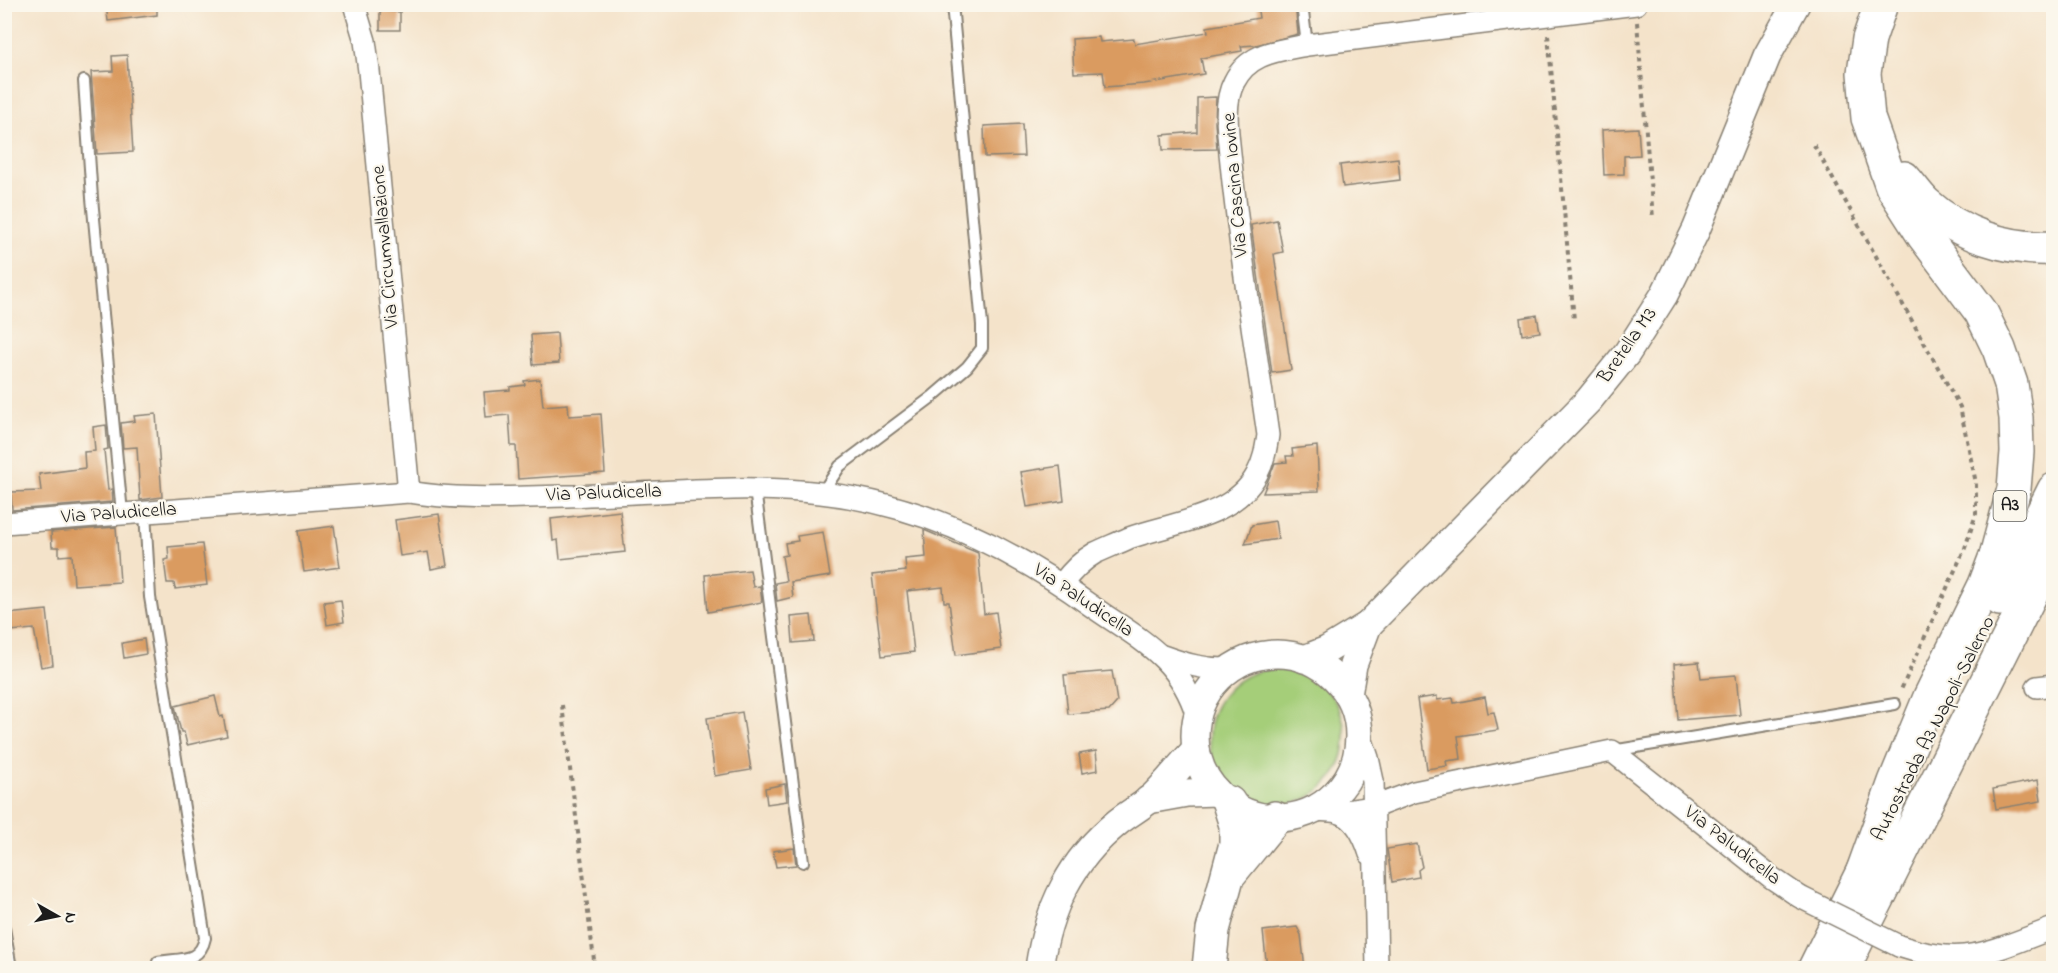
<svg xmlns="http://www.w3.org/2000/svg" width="2058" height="973" font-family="'Indie Flower',sans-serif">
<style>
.green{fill:#a5ce79;stroke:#60754a;stroke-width:1.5}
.building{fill:#da9b60}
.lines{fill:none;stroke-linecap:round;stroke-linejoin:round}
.service-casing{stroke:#888073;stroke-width:14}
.minor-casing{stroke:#888073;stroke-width:24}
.tertiary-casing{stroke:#888073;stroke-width:30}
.trunk-casing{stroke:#888073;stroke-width:36}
.motorway-casing{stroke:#888073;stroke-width:36}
.path{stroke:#888073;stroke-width:4;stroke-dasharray:4.5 4.5;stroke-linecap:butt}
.service{stroke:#fff;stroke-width:10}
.minor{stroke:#fff;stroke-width:21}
.tertiary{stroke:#fff;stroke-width:27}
.trunk{stroke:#fff;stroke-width:33}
.motorway{stroke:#fff;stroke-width:33}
.minor-bridge-casing{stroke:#888073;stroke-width:24;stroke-linecap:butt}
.minor-bridge{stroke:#fff;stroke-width:21}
.labels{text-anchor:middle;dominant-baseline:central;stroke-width:4.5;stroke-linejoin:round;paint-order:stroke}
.shield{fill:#fbf7ec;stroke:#5f5e5a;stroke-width:1.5}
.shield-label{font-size:18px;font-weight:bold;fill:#1c1c1c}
.street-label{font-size:20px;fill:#1c1c1c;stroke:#fbf7ec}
</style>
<rect width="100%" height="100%" fill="#fbf7ec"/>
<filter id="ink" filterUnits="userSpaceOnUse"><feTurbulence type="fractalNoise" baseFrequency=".0167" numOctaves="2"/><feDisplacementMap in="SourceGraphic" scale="12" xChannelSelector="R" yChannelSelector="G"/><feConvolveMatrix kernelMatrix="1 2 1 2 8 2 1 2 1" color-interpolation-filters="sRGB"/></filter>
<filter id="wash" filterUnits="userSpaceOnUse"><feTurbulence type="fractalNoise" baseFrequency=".008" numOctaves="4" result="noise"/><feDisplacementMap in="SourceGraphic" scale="24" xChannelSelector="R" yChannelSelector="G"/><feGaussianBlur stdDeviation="1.35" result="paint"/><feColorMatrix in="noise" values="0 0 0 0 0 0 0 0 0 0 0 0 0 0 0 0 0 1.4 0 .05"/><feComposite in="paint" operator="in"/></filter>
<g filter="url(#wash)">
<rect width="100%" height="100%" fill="#f4e3ca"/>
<circle class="green" cx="1277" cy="737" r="68"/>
<g id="blocks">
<g class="building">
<path d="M106,4H157V15L108,21Z"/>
<path d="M1257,4H1295L1298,34L1256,45L1241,46L1242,51L1201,58L1204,74L1144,84L1105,87L1103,72L1074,73L1072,39L1099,37L1100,42L1134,39L1135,44L1208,32L1207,27L1259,18Z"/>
<path d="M380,11L400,12V30H380Z"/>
<path d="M127,55L133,152L97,154L91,72L113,71L112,56Z"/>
<path d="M1216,97L1215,122L1217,149L1163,150L1162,135L1197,132V98Z"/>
<path d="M1022,124L1024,156L985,157L984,126Z"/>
<path d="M1638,128L1640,155L1624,156V174L1604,175L1602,130Z"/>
<path d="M1398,158L1400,180L1343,187L1340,165Z"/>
<path d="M1277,220L1283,252L1274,254L1291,370L1272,373L1251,225Z"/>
<path d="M1537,315L1540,332L1522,335L1520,318Z"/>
<path d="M557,333L559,363L533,365L531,335Z"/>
<path d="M540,379L543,406L568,404L569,416L601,414L605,473L518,479L516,446H511L509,415L486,417L484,392L510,390V387L525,385L524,381Z"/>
<path d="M156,414L162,497L140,500L137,447L123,448L121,423L135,421L134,416Z"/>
<path d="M106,425L108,449L104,450L108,490L112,489L113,502L12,510L11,492L41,491L39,474L85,468L84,452L95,451L93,427Z"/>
<path d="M1317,446L1319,491L1263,493L1275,463L1287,462L1286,456H1293L1292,449Z"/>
<path d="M1060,466L1064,501L1027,507L1021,472Z"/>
<path d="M620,511L625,552L560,559L558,540L553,541L551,519Z"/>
<path d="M439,514L447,566L431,569L428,552L400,556L395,520Z"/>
<path d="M1275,521L1278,539L1245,544L1252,525Z"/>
<path d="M334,526L340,567L304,572L298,531Z"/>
<path d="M116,527L120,582L74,585L72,555L59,556V547H52L51,532Z"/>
<path d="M924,530L978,553L984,614L996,612L1001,649L956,655L949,602H944L943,587L907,591L914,652L882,656L872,575L906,571L905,559L926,557Z"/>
<path d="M823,532L830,576L791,582L793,597L777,601L775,583L786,581L782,556L787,555L785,543L798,541L797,536Z"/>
<path d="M202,544L207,585L175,589L174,583H167L164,560L169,559L168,547Z"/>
<path d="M750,570L753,587L760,586L762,602L708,612L705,575Z"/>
<path d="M341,600L344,622L327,625L324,602Z"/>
<path d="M47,610L53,665L41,667L34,629L9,631L7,614Z"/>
<path d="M811,615L814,641L793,643L791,617Z"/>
<path d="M144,639L146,654L124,658L122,643Z"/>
<path d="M1699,662L1701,678L1736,675L1740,715L1678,720L1674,664Z"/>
<path d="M1112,671L1117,702L1109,711L1068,714L1064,675Z"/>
<path d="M215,696L220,717L223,716L227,736L187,745L184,732H181L175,706Z"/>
<path d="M1437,696V700L1453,698L1454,703L1485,697L1488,713L1494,712L1498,730L1458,736L1461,759L1446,761L1447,766L1427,769L1417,699Z"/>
<path d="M742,712L751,770L715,776L707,718Z"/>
<path d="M1096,751L1098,770L1082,773L1079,754Z"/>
<path d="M2038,780L2041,801L1996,809L1993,789Z"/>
<path d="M785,784L787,801L767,804L765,788Z"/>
<path d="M1417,844L1422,867L1418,870L1419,877L1392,882L1387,849Z"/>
<path d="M794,848L796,865L776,867L773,851Z"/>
<path d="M1297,927L1301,935L1305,969H1267L1263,931Z"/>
</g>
</g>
</g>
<g filter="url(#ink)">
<use href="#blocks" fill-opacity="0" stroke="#888073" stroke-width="1.5"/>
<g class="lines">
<g class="service-casing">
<g id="service">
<path d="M1302,4L1307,45"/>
<path d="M84,81L92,198L122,513"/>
<path d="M755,489L803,862"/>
<path d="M822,493L840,466L932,397L967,367L982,348V325L952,4"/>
<path d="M145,512L150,597L205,938C200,963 180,958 158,962"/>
<path d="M1612,751L1895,704"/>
<path d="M4,928L11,968"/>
</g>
</g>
<g class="minor-casing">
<g id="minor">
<path d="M354,4L365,41L369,71L409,492"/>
<path d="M4,523L409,492C461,501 515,497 567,496C650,494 740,483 821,493C921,504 1010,547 1090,605C1138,639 1179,656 1197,716"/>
<path d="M1062,584C1071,572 1081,561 1095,553C1106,548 1118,543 1129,538C1170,523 1234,518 1257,474C1264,461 1266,449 1268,435C1255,344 1240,254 1231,163C1229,139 1222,105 1234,82C1249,52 1278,51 1307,45L1636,4"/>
<path d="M1163,656C1185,664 1206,670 1230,669"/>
<path d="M2037,687L2054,685"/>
<path d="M1359,732L1368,758L1373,781L1377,968"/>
<path d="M1312,810C1320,811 1330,810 1337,812C1355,816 1365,838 1370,854"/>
<path d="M1339,812L1374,807L1414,792L1612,751L1772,878L1800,897"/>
<path d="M1899,946C1920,953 1942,958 1964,956C1995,953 2025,938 2054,928"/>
</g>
</g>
<g class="tertiary-casing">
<g id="tertiary">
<circle cx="1277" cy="736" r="82"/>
<path d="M1304,659L1327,650L1368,625L1589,400L1627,353L1664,295L1696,230L1767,56L1796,4"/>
<path d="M1348,695L1353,665L1368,625"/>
<path d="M1148,800L1187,793L1217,792"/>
<path d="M1039,968C1048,908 1070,861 1118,822C1128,814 1139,808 1149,800C1166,785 1180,765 1196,749"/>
</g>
</g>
<g class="trunk-casing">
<g id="trunk">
<path d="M1231,872L1275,818"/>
<path d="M1209,968L1213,930L1236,844V825L1229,803"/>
</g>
</g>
<g class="motorway-casing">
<g id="motorway">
<path d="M1904,178C1911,186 1917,195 1925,203C1960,235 2007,250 2054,248"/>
<path d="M2000,599L2054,490"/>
<path d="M1863,871L1895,782L1930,697L1985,585L1996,556L2014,489L2017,452L2016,418L2011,384L1999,349L1981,312L1924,236L1892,186L1868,118L1864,73L1869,39L1881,4"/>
<path d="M1815,968L1873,851"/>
<path d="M1843,968L2054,548"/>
</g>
</g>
<g class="path">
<path d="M1637,22L1653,218"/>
<path d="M1548,35L1574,320"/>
<path d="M1814,145L1960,407L1976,483V514L1965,548L1900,692"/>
<path d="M562,705L595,968"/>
</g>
<use href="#service" class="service"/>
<use href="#minor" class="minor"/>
<use href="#tertiary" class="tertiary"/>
<use href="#trunk" class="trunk"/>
<use href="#motorway" class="motorway"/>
<g class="minor-bridge-casing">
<path id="minor-bridge" d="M1800,897L1899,946"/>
</g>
<use href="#minor-bridge" class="minor-bridge"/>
</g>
</g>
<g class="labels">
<rect class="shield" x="1993.5" y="491" width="33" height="30" rx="4.5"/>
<g class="shield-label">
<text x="2010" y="506">A3</text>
</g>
<g class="street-label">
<text transform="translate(1236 185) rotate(-95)">Via Cascina Iovine</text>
<text transform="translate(386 247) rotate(-95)">Via Circumvallazione</text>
<text transform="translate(1628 346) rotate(-55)">Bretella M3</text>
<text transform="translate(604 494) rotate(-2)">Via Paludicella</text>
<text transform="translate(119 514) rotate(-4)">Via Paludicella</text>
<text transform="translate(1083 601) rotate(34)">Via Paludicella</text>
<text transform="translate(1934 729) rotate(-63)">Autostrada A3 Napoli-Salerno</text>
<text transform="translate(1732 846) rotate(38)">Via Paludicella</text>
</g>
</g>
<rect width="2058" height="973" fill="none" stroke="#fbf7ec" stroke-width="24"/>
<g transform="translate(57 916) rotate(99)" stroke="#fbf7ec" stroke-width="4.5" paint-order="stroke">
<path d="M0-4.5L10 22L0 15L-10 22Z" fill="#1c1c1c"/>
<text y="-9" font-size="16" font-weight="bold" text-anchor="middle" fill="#1c1c1c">N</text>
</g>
</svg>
